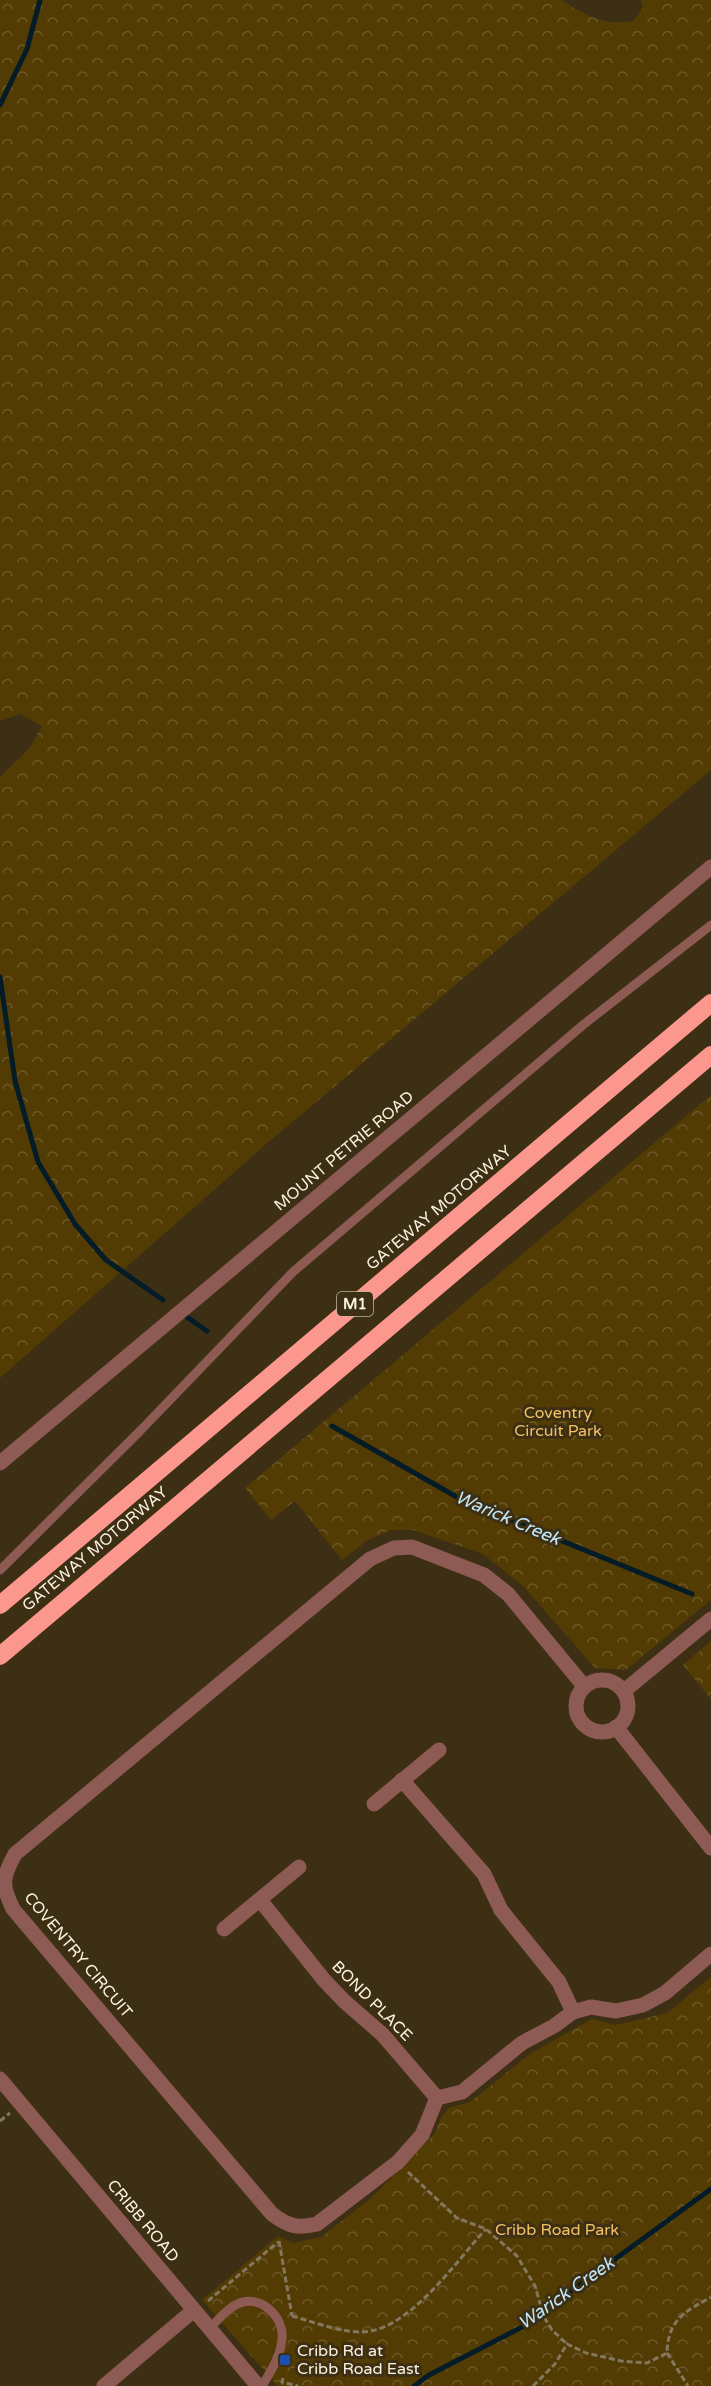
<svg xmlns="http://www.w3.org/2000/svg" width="711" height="2386" font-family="'Varela Round',sans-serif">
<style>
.forest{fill:url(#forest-crowns)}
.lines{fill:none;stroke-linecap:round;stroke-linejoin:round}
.stream{stroke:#031c27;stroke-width:5}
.path{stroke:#83775f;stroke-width:3;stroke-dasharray:6 3;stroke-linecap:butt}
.service{stroke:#8e5a54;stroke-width:9}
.minor{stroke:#8e5a54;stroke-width:15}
.tertiary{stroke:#8e5a54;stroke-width:15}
.motorway{stroke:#fc978d;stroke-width:18}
.transit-dot{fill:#1a4fb4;stroke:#3d2f13;stroke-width:2}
.labels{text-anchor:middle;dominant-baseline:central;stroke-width:6;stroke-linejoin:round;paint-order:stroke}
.shield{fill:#3d2f13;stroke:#c2b8a3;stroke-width:1.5}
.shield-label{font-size:15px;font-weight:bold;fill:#fbf2e1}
.street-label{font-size:16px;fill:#fbf2e1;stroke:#3d2f13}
.park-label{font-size:16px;fill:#f2c164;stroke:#3d2f13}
.poi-label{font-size:16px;fill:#fbf2e1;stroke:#3d2f13;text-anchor:start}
.water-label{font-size:18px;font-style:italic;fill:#c2e9fe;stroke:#3d2f13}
</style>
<defs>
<pattern id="forest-crowns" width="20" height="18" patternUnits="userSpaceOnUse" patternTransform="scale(1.5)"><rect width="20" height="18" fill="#533b04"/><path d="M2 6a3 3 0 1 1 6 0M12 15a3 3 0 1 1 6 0" fill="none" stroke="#6d5828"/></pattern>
</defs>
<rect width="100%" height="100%" fill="#3d2f13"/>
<g class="forest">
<path d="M0,0H562C585,16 605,26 633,21L643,7L641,0H711V770L265,1145L0,1378V777L29,749L42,726L20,714L0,721Z"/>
<path d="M711,1095V1600L626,1670L595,1668L523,1586L483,1554L413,1530H391L368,1540L342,1560L295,1501L271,1520L245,1488Z"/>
<path d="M711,1641V1699L683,1665Z"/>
<path d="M711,1977V2386H278L202,2300L278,2236L293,2243L321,2237L370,2199L408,2162L435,2133L442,2116L449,2108L470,2102L531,2053L592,2019L616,2025L667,2013Z"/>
</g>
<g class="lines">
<g class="stream">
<path d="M0,105L27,49L40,0"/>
<path d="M0,977L15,1081L38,1162L75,1224L106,1260L163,1300"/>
<path d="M187,1317L207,1331"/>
<path d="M332,1426L462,1500L692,1594"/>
<path d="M414,2386L429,2375L522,2327L711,2189"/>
</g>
<g class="path">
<path d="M0,2121L10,2113"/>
<path d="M408,2172L457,2218L486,2229L517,2256L535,2286L544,2317L552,2330L567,2344"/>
<path d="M279,2241L292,2316"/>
<path d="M208,2301L278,2242"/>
<path d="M292,2316C314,2322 336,2331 360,2332C408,2333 456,2261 486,2229"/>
<path d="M667,2353L688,2386"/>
<path d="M283,2378L282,2382L298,2386"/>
<path d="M533,2386L555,2364L567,2344L586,2353L621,2361L647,2363L667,2353C668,2319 685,2312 711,2297"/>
</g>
<g class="service">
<path d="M0,1570L140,1431L293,1272L583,1025L711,925"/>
<path d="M210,2328C219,2319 230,2305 243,2302C264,2297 284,2319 282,2338C281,2356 271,2371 262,2386"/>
</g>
<g class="minor">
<circle cx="602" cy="1706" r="26"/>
<path d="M584,1686L508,1594L484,1575L412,1547L394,1548L370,1559L15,1854C2,1878 1,1884 13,1909L272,2214C288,2226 297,2229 317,2224L398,2162L422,2135L437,2098L462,2092L522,2043L554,2026L573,2012L591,2007L616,2011L643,2005L665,1993L711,1954"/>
<path d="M624,1691L711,1619"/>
<path d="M616,1727L711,1848"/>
<path d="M402,1780L484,1874L501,1910L559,1982L573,2012"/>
<path d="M374,1804L439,1750"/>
<path d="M260,1900L324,1980L344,2001L383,2035L437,2098"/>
<path d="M224,1929L299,1867"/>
<path d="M0,2079L258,2386"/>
<path d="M104,2386L194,2310"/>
</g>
<path class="tertiary" d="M0,1463L711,867"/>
<g class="motorway">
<path d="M0,1605L711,1003"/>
<path d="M0,1656L711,1055"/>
</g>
</g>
<rect class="transit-dot" x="279" y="2354" width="12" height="12" rx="3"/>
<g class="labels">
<rect class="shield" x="337" y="1292" width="36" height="24" rx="4.5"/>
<g class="shield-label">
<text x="355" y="1304">M1</text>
</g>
<g class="street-label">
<text transform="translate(344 1151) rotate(-40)">MOUNT PETRIE ROAD</text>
<text transform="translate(439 1208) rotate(-40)">GATEWAY MOTORWAY</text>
<text transform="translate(95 1549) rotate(-40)">GATEWAY MOTORWAY</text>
<text transform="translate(78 1955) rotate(50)">COVENTRY CIRCUIT</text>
<text transform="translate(372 2001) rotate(45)">BOND PLACE</text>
<text transform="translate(143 2221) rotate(50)">CRIBB ROAD</text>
</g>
<g class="park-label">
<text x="558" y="1413">Coventry<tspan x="558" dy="18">Circuit Park</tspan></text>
<text x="557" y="2230">Cribb Road Park</text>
</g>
<g class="poi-label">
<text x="297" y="2351">Cribb Rd at<tspan x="297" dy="18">Cribb Road East</tspan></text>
</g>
<g class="water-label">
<text transform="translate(508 1518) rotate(23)">Warick Creek</text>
<text transform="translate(566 2293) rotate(-35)">Warick Creek</text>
</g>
</g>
</svg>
